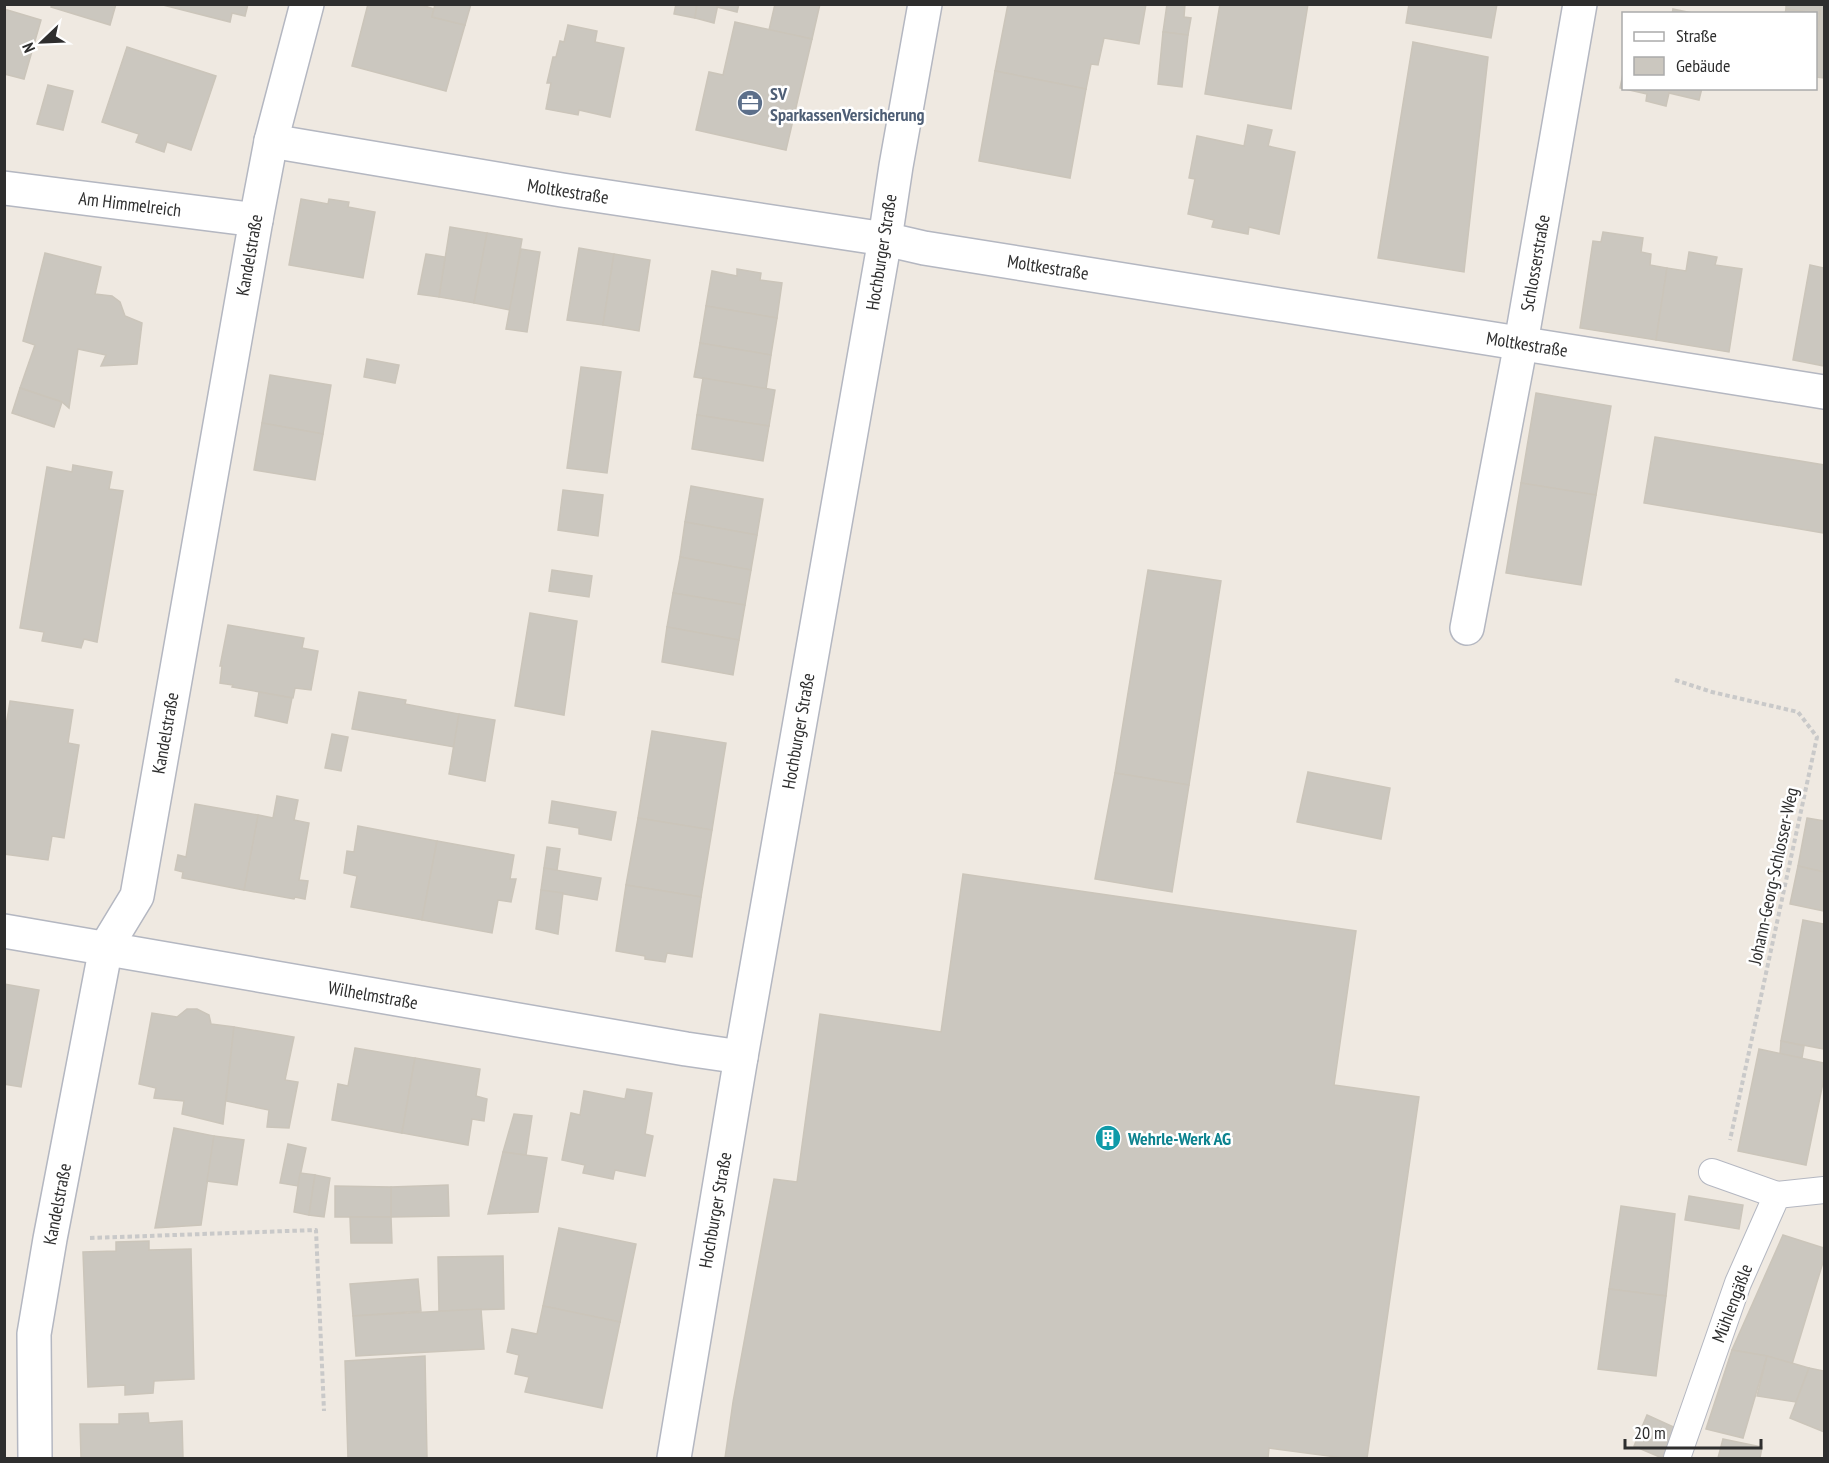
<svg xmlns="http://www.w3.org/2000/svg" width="1829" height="1463" font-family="'PT Sans Narrow',sans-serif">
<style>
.building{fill:#cbc7bf;stroke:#cbc5ba;stroke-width:1.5}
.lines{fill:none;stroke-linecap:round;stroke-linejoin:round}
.service-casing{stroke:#b4b7c1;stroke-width:28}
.minor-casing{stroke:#b4b7c1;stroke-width:36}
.tertiary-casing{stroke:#b4b7c1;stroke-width:36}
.path{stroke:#c9c9c9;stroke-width:4;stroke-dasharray:4.5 3;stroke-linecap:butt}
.service{stroke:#fff;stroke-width:26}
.minor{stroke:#fff;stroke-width:33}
.tertiary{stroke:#fff;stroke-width:33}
.labels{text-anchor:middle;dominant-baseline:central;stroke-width:5;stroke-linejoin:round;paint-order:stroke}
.service-label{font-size:18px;font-weight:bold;fill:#4e5e75;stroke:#fff;text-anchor:start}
.street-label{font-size:18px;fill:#2e2e2e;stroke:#fff}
.culture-label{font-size:18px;font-weight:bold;fill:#0d838f;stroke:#fff;text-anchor:start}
</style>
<rect width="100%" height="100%" fill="#efe9e1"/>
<g class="building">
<path d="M52,4H116L110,25L51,7Z"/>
<path d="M159,4H248L245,16L232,13L230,22Z"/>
<path d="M368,4H419L434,9L432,17L465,25L446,91L352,66Z"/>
<path d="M435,4H471L465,25L432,17Z"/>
<path d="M676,4H697L695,18L674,14Z"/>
<path d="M697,4H718L714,23L695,18Z"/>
<path d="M718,4H739L737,12L717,7Z"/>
<path d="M775,4H820L812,39L769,30Z"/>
<path d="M1008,4H1146L1139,44L1104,38L1098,65L1091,64L1086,89L995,71Z"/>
<path d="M1167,4H1185L1184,17L1191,18L1188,35L1163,32Z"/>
<path d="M1220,4H1308L1291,109L1205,94Z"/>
<path d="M1409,4H1497L1491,38L1406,23Z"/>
<path d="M1786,4H1821L1820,14L1786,9Z"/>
<path d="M1821,4H1824V78L1816,77V45Z"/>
<path d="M4,9L41,20L24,79L4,74Z"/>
<path d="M1673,9L1697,14H1672Z"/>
<path d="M1786,9L1820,14L1816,42V14H1785Z"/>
<path d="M735,22L812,39L786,150L696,130L709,72L723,75Z"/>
<path d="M568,25L597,31L595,42L624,48L610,117L579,110L578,115L546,109L551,83H547L553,57H556L560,41L564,42Z"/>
<path d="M1163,32L1188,35L1182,87L1158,84Z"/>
<path d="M1413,42L1488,57L1464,272L1378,258Z"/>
<path d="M127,47L216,76L191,150L167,142L164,152L136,142L139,134L102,122Z"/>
<path d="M1624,69V88H1702L1699,100L1669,93L1666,106L1646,101L1647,94L1620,88Z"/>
<path d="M995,71L1086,89L1070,178L979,161Z"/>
<path d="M48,85L73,91L63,130L37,124Z"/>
<path d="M1248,125L1272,130L1268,146L1295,152L1279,234L1249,227L1248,234L1212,227L1214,220L1188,214L1195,179L1189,178L1197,136L1244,146Z"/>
<path d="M301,199L328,204L329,199L349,202L348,207L375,212L363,278L289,265Z"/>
<path d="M450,227L487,233L474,303L439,297Z"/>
<path d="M1603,232L1643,238L1641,252L1651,254L1650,265L1667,268L1656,340L1580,328L1593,241L1601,242Z"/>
<path d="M487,233L522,239L510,310L474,303Z"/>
<path d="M579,248L614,254L603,325L567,320Z"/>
<path d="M521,249L540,252L527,332L506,329Z"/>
<path d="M1689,252L1717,257L1715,265L1742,269L1729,352L1656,340L1667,268L1686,271Z"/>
<path d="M45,253L101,267L95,294L112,296L120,302L125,316L142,323L137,364L101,366L106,355L78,349L69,408L62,402L20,388L35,345L23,341Z"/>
<path d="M426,254L445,257L439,297L418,294Z"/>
<path d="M614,254L650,260L639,331L603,325Z"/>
<path d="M1810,265L1824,268V366L1793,360Z"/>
<path d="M737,269L761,273L760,280L782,283L777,318L706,306L712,271L737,276Z"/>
<path d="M706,306L777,318L771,355L700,343Z"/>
<path d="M700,343L771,355L766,389L694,377Z"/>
<path d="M367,359L399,365L395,383L364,377Z"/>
<path d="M581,367L621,372L607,473L567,468Z"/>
<path d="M270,375L331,385L323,434L262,423Z"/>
<path d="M703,378L775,390L769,426L697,415Z"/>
<path d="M20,388L62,402L54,427L12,413Z"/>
<path d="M1536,393L1611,406L1596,495L1521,483Z"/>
<path d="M697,415L769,426L763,461L692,449Z"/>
<path d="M262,423L323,434L315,480L254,470Z"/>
<path d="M1655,437L1824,465V533L1644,503Z"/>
<path d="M73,465L112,472L109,489L123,491L97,642L84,639L81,648L42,641L44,632L20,628L47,467L72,472Z"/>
<path d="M1521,483L1596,495L1581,585L1506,573Z"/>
<path d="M691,486L763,499L757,535L685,522Z"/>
<path d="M563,490L603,495L598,536L558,530Z"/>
<path d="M685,522L757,535L751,570L680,557Z"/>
<path d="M680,557L751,570L745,605L673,593Z"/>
<path d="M552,570L592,576L589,597L549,591Z"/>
<path d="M1148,570L1221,581L1189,785L1115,773Z"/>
<path d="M673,593L745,605L739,640L667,627Z"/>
<path d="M530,613L577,621L564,715L515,706Z"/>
<path d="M228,625L304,638L302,648L318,651L311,690L295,688L293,698L232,687L233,685L220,683L222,666H220Z"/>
<path d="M667,627L739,640L733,675L662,662Z"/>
<path d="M259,692L292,698L287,723L255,716Z"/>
<path d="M359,692L406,700L405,704L459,714L454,747L352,729Z"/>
<path d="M10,701L73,710L68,743L79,745L64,838L52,836L48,860L4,854V738Z"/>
<path d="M459,714L495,720L485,781L449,774Z"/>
<path d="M652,731L726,743L712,830L638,818Z"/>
<path d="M332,734L348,737L341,771L325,768Z"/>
<path d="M1308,772L1390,788L1381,839L1297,822Z"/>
<path d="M1115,773L1189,785L1172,892L1095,879Z"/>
<path d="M277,796L298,800L294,820L309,823L299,880L308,881L305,899L295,897L294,899L244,890L258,815L273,818Z"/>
<path d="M552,801L616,812L611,840L579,834V828L549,823Z"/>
<path d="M195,804L258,815L244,890L182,878L183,872L175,870L178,855L186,857Z"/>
<path d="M638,818L712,830L701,897L626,885Z"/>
<path d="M1807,818L1824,821V872L1798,866Z"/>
<path d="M358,826L437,841L422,920L351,907L357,876L344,873L347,851L354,852Z"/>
<path d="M437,841L514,855L510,879H516L511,902L498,900L492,933L422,920Z"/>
<path d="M547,847L560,849L557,870L544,868Z"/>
<path d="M1798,866L1824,872V911L1790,904Z"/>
<path d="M544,868L601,878L597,900L541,890Z"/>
<path d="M963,874L1356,931L1334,1085L1419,1097L1367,1458H1344L1269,1448L1268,1458H725L733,1402L774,1179L797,1182L820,1014L941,1032Z"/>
<path d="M626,885L701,897L692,957L667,953L665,962L645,959V956L616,951Z"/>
<path d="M541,890L563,893L558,934L536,929Z"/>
<path d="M1803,920L1824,924V1049L1781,1041Z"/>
<path d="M4,984L39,990L21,1087L4,1084Z"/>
<path d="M187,1009H197L209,1015L211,1024L234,1027L223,1124L182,1114L184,1101L154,1098L156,1088L139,1084L152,1013L177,1017Z"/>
<path d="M234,1027L294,1037L285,1080L298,1082L289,1128L267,1127L269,1110L226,1101Z"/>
<path d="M1781,1041L1804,1046L1802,1058L1780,1054Z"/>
<path d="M355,1048L415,1058L402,1133L332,1120L338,1084L348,1086Z"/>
<path d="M1759,1049L1824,1063V1078L1806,1165L1738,1151Z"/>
<path d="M415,1058L480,1069L476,1096L487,1099L484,1121L472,1119L468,1145L402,1133Z"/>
<path d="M627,1089L652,1093L645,1134L653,1136L645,1176L615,1170L613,1179L583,1173L585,1165L562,1160L571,1113L580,1115L584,1091L625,1099Z"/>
<path d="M514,1114L532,1116L526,1155L503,1152Z"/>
<path d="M174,1128L214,1136L201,1225L155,1228Z"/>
<path d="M214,1136L244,1140L237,1185L207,1181Z"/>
<path d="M288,1144L306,1148L298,1186L280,1183Z"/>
<path d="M503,1152L547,1158L538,1212L488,1214Z"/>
<path d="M300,1173L315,1175L309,1215L294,1212Z"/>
<path d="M315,1175L330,1178L324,1217L309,1215Z"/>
<path d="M448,1185L449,1216L391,1217V1187Z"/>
<path d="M335,1186L391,1187V1217H335Z"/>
<path d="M1689,1196L1743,1205L1739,1229L1685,1220Z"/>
<path d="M1621,1206L1675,1214L1666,1296L1609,1289Z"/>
<path d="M350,1217H391L392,1243H351Z"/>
<path d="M559,1228L636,1244L620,1322L543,1306Z"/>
<path d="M1783,1235L1824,1248V1259L1792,1364L1767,1356L1732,1350Z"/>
<path d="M149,1241V1250L191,1249L194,1379L154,1381L153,1393L125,1395V1385L88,1387L83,1252L116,1251V1242Z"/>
<path d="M503,1256L504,1309L439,1311L438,1257Z"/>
<path d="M418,1279L421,1311L353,1316L350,1284Z"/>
<path d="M1609,1289L1666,1296L1656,1376L1598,1369Z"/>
<path d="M543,1306L620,1322L602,1408L525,1392L529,1377L515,1374L519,1355L507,1352L512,1329L537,1334Z"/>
<path d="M481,1309L484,1349L356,1356L353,1316Z"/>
<path d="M1732,1350L1767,1356L1743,1438L1706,1429Z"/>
<path d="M425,1356L427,1458H348L345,1361Z"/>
<path d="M1767,1356L1809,1368L1796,1402L1757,1396Z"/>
<path d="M1809,1368L1824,1371V1432L1790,1418Z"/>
<path d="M148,1413L149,1423L182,1421L183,1458H81L80,1424H119V1414Z"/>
<path d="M1647,1415L1676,1428L1662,1458L1634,1446Z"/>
<path d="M1723,1439L1762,1447L1760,1458H1718Z"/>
</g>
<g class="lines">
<g class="service-casing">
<g id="service">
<path d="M1712,1172L1777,1195"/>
<path d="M1677,1458L1738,1283L1777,1195L1824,1190"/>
</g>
</g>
<g class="minor-casing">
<g id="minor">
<path d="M271,141L562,190L885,239L924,248L1824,392"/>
<path d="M4,188L256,220"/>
<path d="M1467,628L1521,343L1580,4"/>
<path d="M4,931L686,1049L741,1057"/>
<path d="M35,1458L34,1334L50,1239L106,947L137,896L256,220L271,141L307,4"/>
</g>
</g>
<g class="tertiary-casing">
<path id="tertiary" d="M674,1458L741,1057L885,239L896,166L925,4"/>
</g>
<g class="path">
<path d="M1675,680L1712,692L1798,712L1817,737L1730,1140"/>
<path d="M90,1238L316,1230L324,1411"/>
</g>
<use href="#service" class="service"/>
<use href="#minor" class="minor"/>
<use href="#tertiary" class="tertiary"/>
</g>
<defs>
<g id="office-disc" transform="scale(1.35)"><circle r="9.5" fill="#5c6f8a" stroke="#fff"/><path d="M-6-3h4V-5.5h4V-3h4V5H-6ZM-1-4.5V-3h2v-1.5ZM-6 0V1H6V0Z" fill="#fff"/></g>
<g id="building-disc" transform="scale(1.35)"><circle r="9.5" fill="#0f9aa8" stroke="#fff"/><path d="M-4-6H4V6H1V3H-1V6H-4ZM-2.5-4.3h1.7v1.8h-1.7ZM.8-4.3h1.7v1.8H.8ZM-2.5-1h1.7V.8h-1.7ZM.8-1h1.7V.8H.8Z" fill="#fff"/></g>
</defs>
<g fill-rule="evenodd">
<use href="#office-disc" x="750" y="103"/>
<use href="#building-disc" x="1108" y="1138"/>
</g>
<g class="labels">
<g class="service-label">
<text x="770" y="93">SV<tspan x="770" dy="21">SparkassenVersicherung</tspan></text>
</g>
<g class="street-label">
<text transform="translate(568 191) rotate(9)">Moltkestraße</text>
<text transform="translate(130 204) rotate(7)">Am Himmelreich</text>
<text transform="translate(881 252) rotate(-81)">Hochburger Straße</text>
<text transform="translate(249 255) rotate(-80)">Kandelstraße</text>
<text transform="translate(1535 263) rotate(-80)">Schlosserstraße</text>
<text transform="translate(1048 267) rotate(9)">Moltkestraße</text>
<text transform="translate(1527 344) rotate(9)">Moltkestraße</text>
<text transform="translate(798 731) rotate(-80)">Hochburger Straße</text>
<text transform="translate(165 733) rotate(-80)">Kandelstraße</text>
<text transform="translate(1773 876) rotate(-78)">Johann-Georg-Schlosser-Weg</text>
<text transform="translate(373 995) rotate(10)">Wilhelmstraße</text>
<text transform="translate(57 1204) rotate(-79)">Kandelstraße</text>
<text transform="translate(715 1210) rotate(-80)">Hochburger Straße</text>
<text transform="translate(1732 1303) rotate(-69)">Mühlengäßle</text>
</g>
<g class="culture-label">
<text x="1128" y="1138">Wehrle-Werk AG</text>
</g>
</g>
<rect width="1829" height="1463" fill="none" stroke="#2e2e2e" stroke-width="12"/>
<rect x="1622" y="12" width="195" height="78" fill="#ffffff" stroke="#ababab" stroke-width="1.5"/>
<rect x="1634" y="32" width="30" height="9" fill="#ffffff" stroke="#ababab" stroke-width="1.5"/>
<text x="1676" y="42" font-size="18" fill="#2e2e2e">Straße</text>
<rect x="1634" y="57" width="30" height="18" fill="#cbc7bf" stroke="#ababab" stroke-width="1.5"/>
<text x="1676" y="72" font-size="18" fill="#2e2e2e">Gebäude</text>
<g transform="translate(42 42) rotate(247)" stroke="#ffffff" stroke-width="4.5" paint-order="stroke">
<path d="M0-4.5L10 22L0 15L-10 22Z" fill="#2e2e2e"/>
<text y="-9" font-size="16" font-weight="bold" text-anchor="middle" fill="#2e2e2e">N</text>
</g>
<path d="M1625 1439v9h136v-9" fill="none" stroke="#2e2e2e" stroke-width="3"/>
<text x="1634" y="1439" font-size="18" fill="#2e2e2e" stroke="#ffffff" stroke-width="4.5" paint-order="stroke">20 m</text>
</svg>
